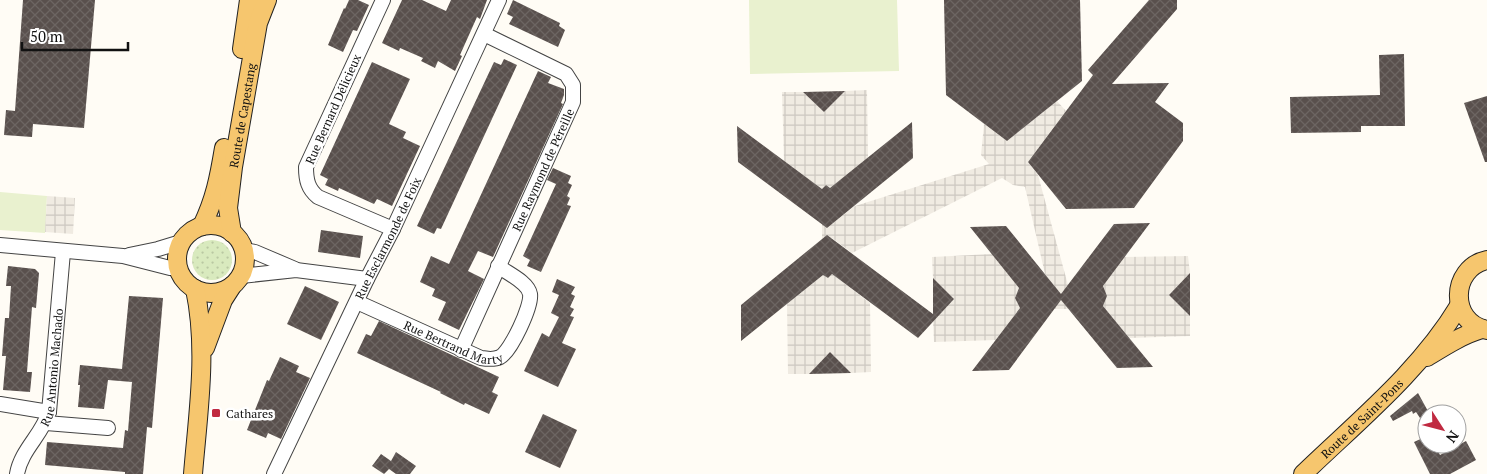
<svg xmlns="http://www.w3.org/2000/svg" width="1487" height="474" font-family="'PT Serif',serif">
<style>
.grass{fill:url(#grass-dots)}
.pitch{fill:#e9f1cf}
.plaza{fill:url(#plaza-grid)}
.building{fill:url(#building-cross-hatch)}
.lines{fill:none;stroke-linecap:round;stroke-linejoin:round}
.minor-casing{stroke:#444;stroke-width:16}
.major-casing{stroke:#222;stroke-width:20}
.minor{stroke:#fff;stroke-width:14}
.major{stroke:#f6c66e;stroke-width:18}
.poi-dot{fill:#c02a41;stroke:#fff;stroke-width:2}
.labels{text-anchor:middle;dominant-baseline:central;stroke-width:5;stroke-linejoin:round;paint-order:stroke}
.street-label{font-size:12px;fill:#111;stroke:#fff}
.poi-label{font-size:12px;fill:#111;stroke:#fff;text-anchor:start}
</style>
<defs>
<pattern id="grass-dots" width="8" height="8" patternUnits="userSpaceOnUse" patternTransform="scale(1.25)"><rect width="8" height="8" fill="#d9eabe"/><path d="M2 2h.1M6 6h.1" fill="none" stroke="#b9c8a2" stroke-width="1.8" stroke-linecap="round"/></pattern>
<pattern id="plaza-grid" width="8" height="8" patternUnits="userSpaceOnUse" patternTransform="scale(1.25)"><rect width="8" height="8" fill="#f0ebe2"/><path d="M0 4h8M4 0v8" fill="none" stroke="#cdc8c1"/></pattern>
<pattern id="building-cross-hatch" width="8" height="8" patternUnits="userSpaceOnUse" patternTransform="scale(1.25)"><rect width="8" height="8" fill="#59504d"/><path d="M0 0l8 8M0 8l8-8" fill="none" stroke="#6c6562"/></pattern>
</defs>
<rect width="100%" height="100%" fill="#fffcf5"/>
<circle class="grass" cx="212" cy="260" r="20"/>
<g class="pitch">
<path d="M749,0H897L899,71L750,74Z"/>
<path d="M0,192L47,196L45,233L0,230Z"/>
</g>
<g class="plaza">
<path d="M867,90L868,158L830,188L826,185L822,189L784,161L782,92H803L824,112L845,91Z"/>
<path d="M1057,101L1066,111L1028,162L1038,175L1068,285V309H1055L1054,285L1045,274L1025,187L1013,185L1002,178L852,253L832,238L822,239V224H832L855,206L989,164L981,155L984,124L1007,141Z"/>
<path d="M47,196L75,198L73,234L45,232Z"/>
<path d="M992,254L1019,288L1015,298L1020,308L996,340L934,342L933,321L954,299L933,278L932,257Z"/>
<path d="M1188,256L1190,273L1169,295L1190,316V336L1129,338L1103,306L1107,296L1103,286L1124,257Z"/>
<path d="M832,274L870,303L871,372L851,373L830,352L809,374H788L787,304L823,275L828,278Z"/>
</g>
<g class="building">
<path d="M23,0H95L84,128L33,124L32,137L4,135L6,110L15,111Z"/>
<path d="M349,0H358L369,5L357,31L353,30L343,52L328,45L344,8L345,9Z"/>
<path d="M402,0H422L446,11L451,0H487L480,19L477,17L460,55L462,56L455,71L438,61L435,68L421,61L423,58L400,48L399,51L382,43Z"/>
<path d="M513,0L560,23L559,26L565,30L558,47L509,24L513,17L507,14Z"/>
<path d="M944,0H1080L1082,81L1007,141L946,95Z"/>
<path d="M1149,0H1177V9L1112,84L1169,83L1155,102L1183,123V141L1134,208L1066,209L1028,162L1093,75L1088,70Z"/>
<path d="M1404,54L1405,126H1361V132L1291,133L1290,97L1380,95L1379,55Z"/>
<path d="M504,59L517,65L441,229L437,228L434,234L417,226L494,62L501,65Z"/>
<path d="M372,62L410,79L389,124L406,132L403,138L420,146L392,206L377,199L374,204L339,188L338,191L325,185L328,179L320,175Z"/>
<path d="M538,71L551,77L548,83L564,89V95L561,103L563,104L493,257L478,251L468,271L484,279L459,330L438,320L446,302L432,296L435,289L420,282L431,256L449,264Z"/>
<path d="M845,91L824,112L803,92Z"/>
<path d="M1487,96V162H1485L1464,103Z"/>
<path d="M912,122L913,158L827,228L738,162L737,126L822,189L826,185L830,188Z"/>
<path d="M553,168L571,176L568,183L572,185L567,196L570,198L567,205L571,206L541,272L527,266L530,260L523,256L556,184L547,180Z"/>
<path d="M1150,223L1103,286L1107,296L1103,306L1153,367L1117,368L1061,300L1009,370L972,371L1020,308L1015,298L1019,288L970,227L1006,226L1061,294L1114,224Z"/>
<path d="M321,230L363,236L360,258L318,252Z"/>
<path d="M827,235L933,314V278L954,299L918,338L832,274L828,278L823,275L741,341V305Z"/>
<path d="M8,266L35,269L39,273L36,308L32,307L27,372H32L30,392L3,390L6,356H2L5,318H9L11,286H6Z"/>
<path d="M1190,273V316L1169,295Z"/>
<path d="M557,279L575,287L571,294L575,296L570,307L574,309L570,316L574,317L562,343L576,349L558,387L524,371L542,333L549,337L559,317L551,313L559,295L552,292Z"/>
<path d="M305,286L339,302L321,340L287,324Z"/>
<path d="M129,296L163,298L152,428L147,427L143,474H125V472L45,465L47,442L123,448L125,430L128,431L132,382L108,380L104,409L78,407L80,385H78L80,365L122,369Z"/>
<path d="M379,321L499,377L492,392L498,395L489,414L465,403L464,405L440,393L441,392L357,353L366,334L371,336Z"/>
<path d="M830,352L851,373L809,374Z"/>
<path d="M280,357L299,366L296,372L310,378L281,439L268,433L266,438L247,430L267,380L269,381Z"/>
<path d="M1418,393L1429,413L1420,418L1416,412L1413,414L1412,411L1393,421L1390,416Z"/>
<path d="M543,414L577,430L560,468L525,452Z"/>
<path d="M1427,436V444H1434L1440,455L1466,441L1476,460L1450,474H1430L1414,442Z"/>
<path d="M396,452L416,466L410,474H396L389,469L384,474L372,466L381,454L391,461Z"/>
</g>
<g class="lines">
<g class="minor-casing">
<g id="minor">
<path d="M383,0L306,167C306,180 308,189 318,197L393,229"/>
<path d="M0,245L123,256L170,268H178"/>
<path d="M244,250L255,252L295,269"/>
<path d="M129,255L158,249L181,242"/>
<path d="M241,276L296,270L367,279"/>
<path id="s1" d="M357,302L481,358C487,359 494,360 500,357C511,351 532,306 530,294C528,282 507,273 498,266"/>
<path id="s2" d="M461,350L573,102V85L566,74L484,34"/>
<path d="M0,404L49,412"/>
<path d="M46,423L108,428"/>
<path id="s3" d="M17,474C21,450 42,435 49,412L63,252"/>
<path id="s4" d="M274,474L367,279L393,229L499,0"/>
</g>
</g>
<g class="major-casing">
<g id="major">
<path d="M242,49L249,0"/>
<circle cx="211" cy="259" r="34"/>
<path d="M202,226C215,199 219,178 224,148"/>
<path id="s5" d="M232,233L228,208L233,167L258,23L267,0"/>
<path d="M1487,260C1450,268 1449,323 1487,330"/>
<path d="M205,348L223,300L232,286"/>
<path d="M1427,357C1445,346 1462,335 1482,329"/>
<path d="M193,474C198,413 208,350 195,289"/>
<path id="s6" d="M1303,474C1358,421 1420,371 1459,306"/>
</g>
</g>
<use href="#minor" class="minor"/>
<use href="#major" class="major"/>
</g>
<rect class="poi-dot" x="211" y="408" width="10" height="10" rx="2.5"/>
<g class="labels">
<g class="street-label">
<text transform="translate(333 109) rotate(-66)">Rue Bernard Délicieux</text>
<text stroke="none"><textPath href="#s5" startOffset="119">Route de Capestang</textPath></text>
<text stroke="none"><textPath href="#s2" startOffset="198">Rue Raymond de Péreille</textPath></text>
<text stroke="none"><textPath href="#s4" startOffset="262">Rue Esclarmonde de Foix</textPath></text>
<text stroke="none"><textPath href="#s1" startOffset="105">Rue Bertrand Marty</textPath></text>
<text stroke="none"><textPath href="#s3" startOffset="115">Rue Antonio Machado</textPath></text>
<text stroke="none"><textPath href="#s6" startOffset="81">Route de Saint-Pons</textPath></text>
</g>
<g class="poi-label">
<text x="226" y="413">Cathares</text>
</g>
</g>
<g transform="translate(1442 429) rotate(126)"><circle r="24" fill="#ffffff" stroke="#a0a0a0"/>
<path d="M0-4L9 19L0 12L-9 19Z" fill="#c02a41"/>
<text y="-8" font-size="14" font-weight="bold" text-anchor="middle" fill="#111111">N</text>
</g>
<path d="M22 42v8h106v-8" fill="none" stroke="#111111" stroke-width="2.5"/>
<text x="30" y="42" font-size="15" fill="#111111" stroke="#ffffff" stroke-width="4" paint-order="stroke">50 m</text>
</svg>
